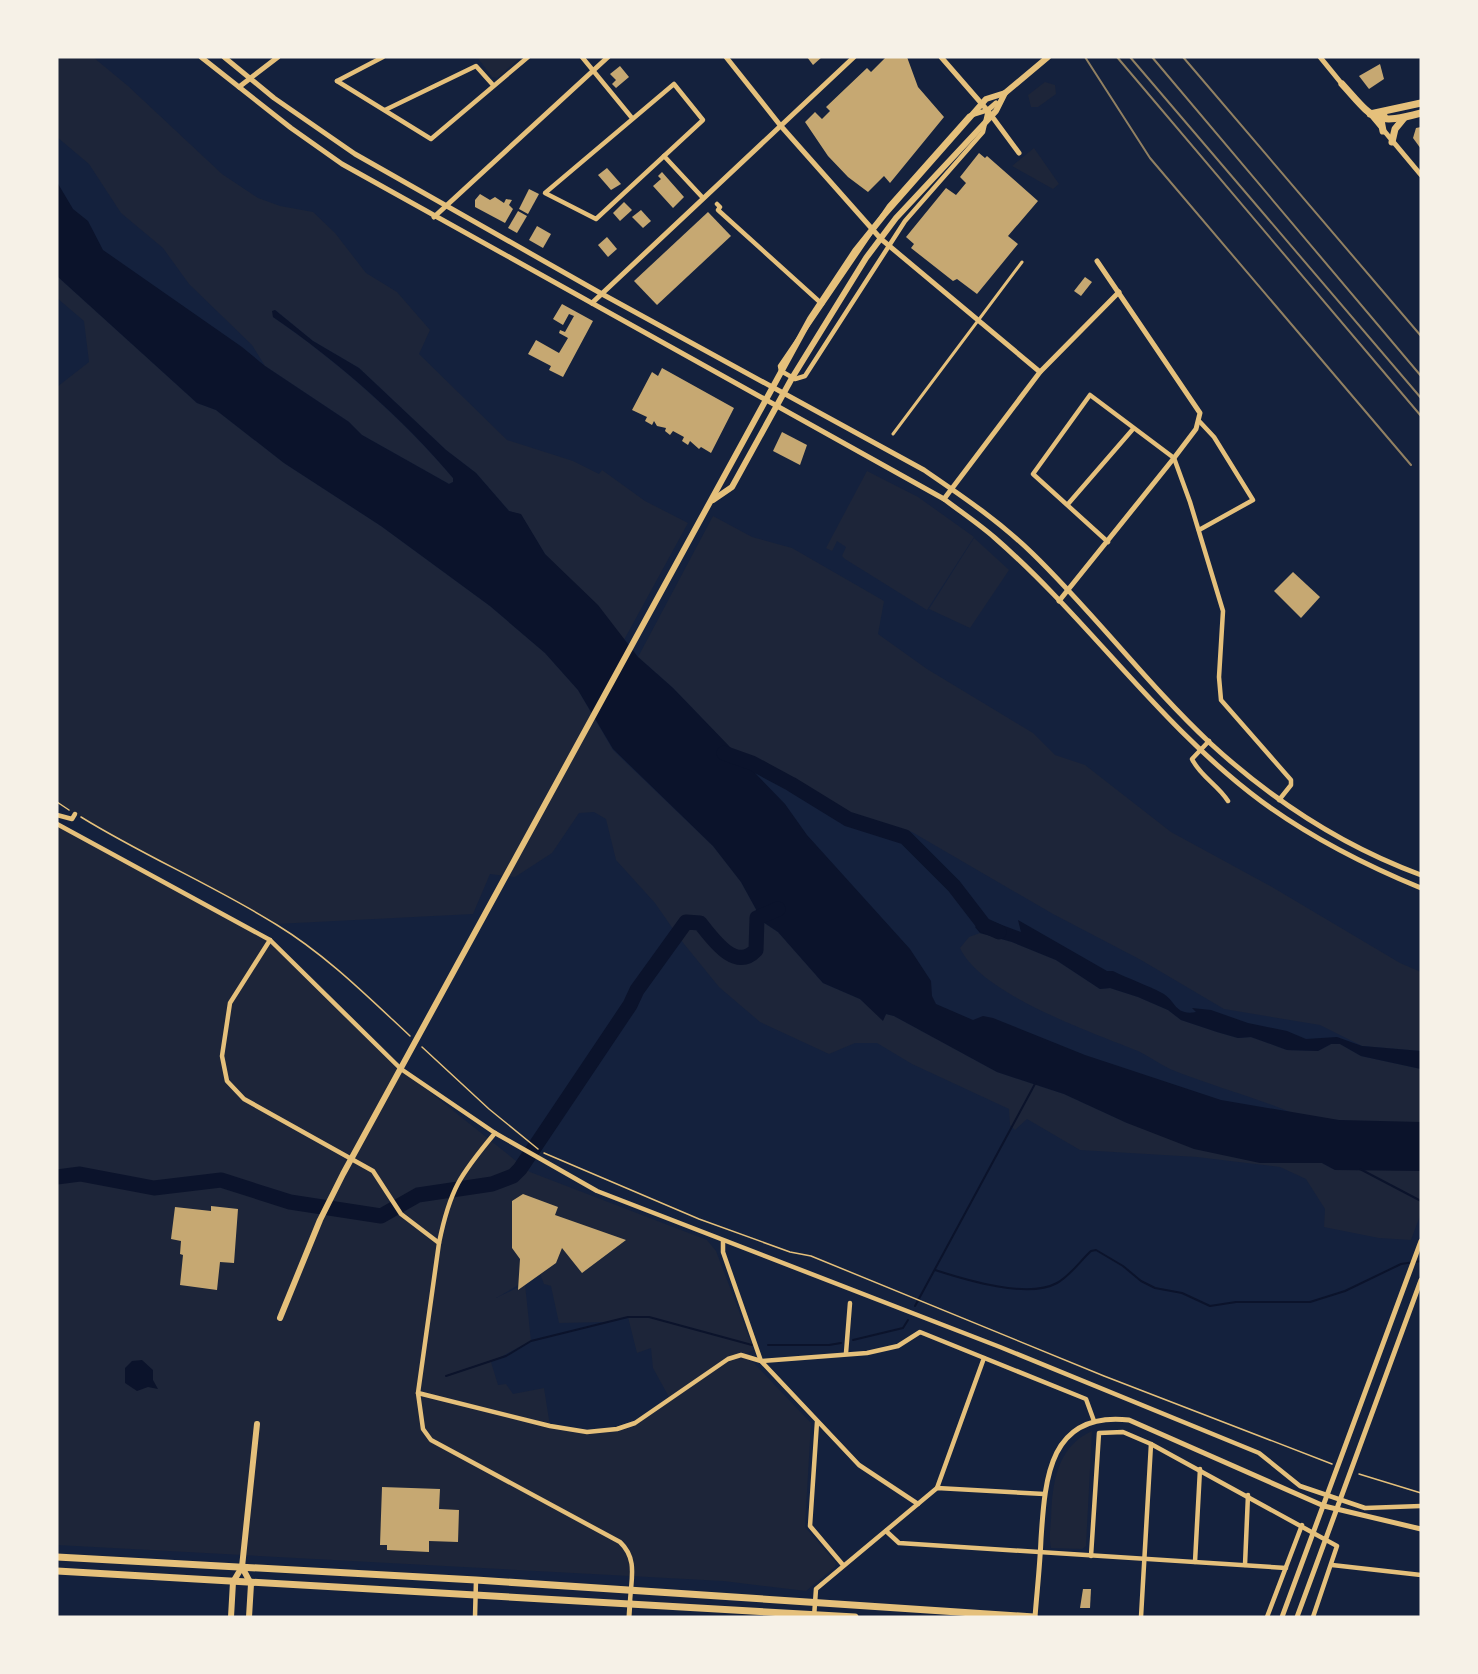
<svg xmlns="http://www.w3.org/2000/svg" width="1478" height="1674" font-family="'Nunito Sans',sans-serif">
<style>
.green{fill:#1d2539;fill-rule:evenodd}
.water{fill:#0b132b}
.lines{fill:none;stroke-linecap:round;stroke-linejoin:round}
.stream{stroke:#0b132b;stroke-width:2}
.river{stroke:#0b132b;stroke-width:15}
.building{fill:#c6a872}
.path{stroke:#e5c07b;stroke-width:1.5}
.pedestrian{stroke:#e5c07b;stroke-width:3}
.minor{stroke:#e5c07b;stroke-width:4.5}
.tertiary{stroke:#e5c07b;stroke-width:5}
.secondary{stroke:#e5c07b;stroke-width:6}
.primary{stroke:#e5c07b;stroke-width:7}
.rail{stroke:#918062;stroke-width:2}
</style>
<rect width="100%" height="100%" fill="#14213d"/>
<g class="green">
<path d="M57,57H93L128,86L222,174L258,198L280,206L313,212L335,233L366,273L397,292L430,330L419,354L507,440L573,461L599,474L602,470L645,501L688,523L624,640L545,554L521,515L509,511L476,473L446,450L359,368L313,341L275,310L273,317C336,360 404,420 453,478V482L449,484L362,435L349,422L265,366L252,345L189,284L163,248L121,213L89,164L57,137Z"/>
<path d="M477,57H521L497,78L492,77Z"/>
<path d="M1045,82L1055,85L1056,94L1038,107H1031L1028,95Z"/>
<path d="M1034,148L1059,184L1053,189L1012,166Z"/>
<path d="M57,276L197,403L216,410L284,463L381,526L490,606L545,653L578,690L613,750L713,846L741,882L763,922L778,932L823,983L860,999L883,1020L886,1014L894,1016L997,1072L1064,1094L1127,1123L1287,1162L1322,1163L1335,1170H1421V1213L1411,1240L1379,1238L1324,1227L1325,1209L1306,1179L1280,1167L1197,1157L1080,1150L1027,1119L1015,1130L1010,1125L1009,1109L912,1064L877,1043H855L829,1054L760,1022L719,987L680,939L655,903L616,860L606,819L594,812L579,813L552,853L515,877L490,874L473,914L276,924L57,804V387L89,362L84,321L57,298Z"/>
<path d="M867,471L918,497L974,537L927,610L845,559L842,556L846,547L837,541L832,551L826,548Z"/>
<path d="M713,516L752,537L792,548L884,601L878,634L927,669L1033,733L1055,755L1085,765L1171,832L1272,887L1400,963L1421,972V1051L1362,1046L1320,1025L1224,1009L1141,960L1053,914L912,832L844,811L815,792L739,757L673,688L638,657Z"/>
<path d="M974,538L1009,570L970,628L929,609Z"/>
<path d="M57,828H61L270,940L401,1069L530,1172L707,1240L716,1251L754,1350L741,1356L753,1362L811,1423L805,1527L836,1563L835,1567L806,1591L723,1581L57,1545ZM546,1269L540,1274L544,1284L551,1286L559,1323L606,1322L628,1317L637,1353L651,1348L653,1368L670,1399C621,1433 609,1436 550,1426L544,1388L513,1394L506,1384L498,1385L491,1362L531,1341L525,1284L496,1298Z"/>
<path d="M980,933L1012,942L1056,960L1100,989L1110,988L1138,997L1168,1010L1181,1020L1217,1032L1238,1038L1251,1037L1287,1050L1318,1051L1331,1044H1340L1361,1056L1421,1069V1122C1390,1123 1317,1122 1290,1112C1251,1096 1209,1085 1170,1069C1159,1064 1149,1056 1138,1051C1091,1032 981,994 960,948L969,937Z"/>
<path d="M1092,1431L1086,1546L1082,1549L1051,1548C1049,1539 1050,1529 1051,1520C1052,1485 1056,1447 1092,1431Z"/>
</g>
<g class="water">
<path d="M57,182L73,209L88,221L103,250L242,347L265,366L349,422L362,435L449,484L453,482V478C404,419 336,360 273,317L272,311L275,310L313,341L359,368L446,450L476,473L509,511L521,514L545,554L598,605L638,657L673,688L785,804L807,835L910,949L931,981L932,996L936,1004L973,1020L983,1016L993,1018L1085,1055L1221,1100L1339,1120L1421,1122V1171L1335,1170L1322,1163H1260L1194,1149L1127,1123L1064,1094L997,1072L894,1016L886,1014L883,1021L860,999L823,983L778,932L763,922L741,882L713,846L613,749L578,690L545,653L490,606L381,526L284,463L216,410L197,403L57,276Z"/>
<path d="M986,919L1021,932L1018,920L1107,971H1113C1129,979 1147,985 1162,993C1176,1000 1174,1016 1196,1012L1192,1008L1211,1010L1248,1023L1287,1031L1306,1039L1337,1037L1362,1046L1421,1051V1069L1361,1056L1340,1044H1331L1318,1051L1287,1050L1251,1037L1238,1038L1217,1032L1181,1020L1168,1010L1138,997L1110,988L1100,989L1056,960L1012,942L980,933L975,927Z"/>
<path d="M142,1360L153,1370V1380L158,1389L148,1387L137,1391L125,1383V1368L132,1361Z"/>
</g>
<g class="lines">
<g class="stream">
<path d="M1360,1169L1421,1201"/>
<path d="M935,1270C966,1280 1028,1299 1057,1283C1070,1276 1080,1261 1091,1251L1096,1250L1123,1266L1141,1281L1155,1288L1182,1293L1210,1306L1236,1302H1310L1345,1291L1401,1264L1421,1261"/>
<path d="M915,1306L1036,1082"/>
<path d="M853,1340L903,1328L908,1320"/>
<path d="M768,1345H829L841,1343"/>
<path d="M446,1376L506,1356L531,1341L628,1317H649L752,1345"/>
</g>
<g class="river">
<path d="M724,753L752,763L791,784L848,819L905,837L954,886L984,925L999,932"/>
<path d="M57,1177L80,1174L154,1188L221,1180L290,1202L381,1216L418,1195L492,1184L513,1176L520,1169L630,1005L637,990L686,922L700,923C713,939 735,972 756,950L757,918L778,909"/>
</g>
</g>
<g class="building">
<path d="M807,57H822L813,65Z"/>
<path d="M886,57H907L918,87L944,117L890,183L884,176L868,192L848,177L828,156L805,122L815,112L822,119L830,111L826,107L867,68L871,72Z"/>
<path d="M1380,64L1384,79L1369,89L1359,76Z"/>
<path d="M620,66L629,77L616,88L612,84L616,80L610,74Z"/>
<path d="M1421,127V149L1413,138L1416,128Z"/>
<path d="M979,153L985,158L987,156L1038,201L1008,236L1018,244L977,294L957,279L953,281L911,248L914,244L906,237L946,188L956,195L966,183L960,177Z"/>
<path d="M607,168L621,184L611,190L598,175Z"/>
<path d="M662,172L684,197L673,208L653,186L661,179L658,176Z"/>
<path d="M529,189L539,194L528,214L519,209Z"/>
<path d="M480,194L490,200L495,197L504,203L506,199L512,200L509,205L513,209L505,223L475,207V200Z"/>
<path d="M624,202L632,210L620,221L613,213Z"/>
<path d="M641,210L651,221L643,228L632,217Z"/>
<path d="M518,211L527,216L517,233L508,228Z"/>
<path d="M708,212L731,236L657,305L634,281Z"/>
<path d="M537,226L551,234L543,248L529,240Z"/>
<path d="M607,237L617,249L608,257L598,245Z"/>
<path d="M1085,277L1092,282L1081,296L1074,291Z"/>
<path d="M562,304L593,321L563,377L549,370L551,366L528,354L536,340L559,353L568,338L559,333L560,330L565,332L574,316L569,314L563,325L553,319Z"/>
<path d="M662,368L734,408L711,453L701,447L699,449L690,441L688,445L682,441L684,437L673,431L670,435L665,431L666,428L657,426L654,421L652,425L645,421L647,417L632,410L652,372L658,376Z"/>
<path d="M782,432L807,445L800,465L773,451Z"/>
<path d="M1293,572L1320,597L1301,618L1274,591Z"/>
<path d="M523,1194L558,1207L555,1215L626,1240L582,1273L562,1248L556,1263L518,1290L520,1259L512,1248V1201Z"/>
<path d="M211,1206L238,1209L234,1263L220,1262L217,1290L180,1285L183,1255L180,1254L181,1241L171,1239L175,1207L211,1211Z"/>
<path d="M382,1487L440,1489L439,1509L459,1510L458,1542L429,1541V1552L387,1550V1545H380Z"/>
<path d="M1083,1589H1091L1090,1608H1080Z"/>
</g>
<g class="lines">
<g class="path">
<path d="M57,802L69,810"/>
<path d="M81,817C144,856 213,885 277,925C326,955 367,996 410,1036"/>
<path d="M422,1047L489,1109L538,1149"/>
<path d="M544,1153L699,1219L790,1252L811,1256L1104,1376L1332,1464"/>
<path d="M1359,1474L1421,1493"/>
</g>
<path class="pedestrian" d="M893,434L1022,262"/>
<g class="minor">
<path d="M582,57L632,118"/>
<path d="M337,81L431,139L528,57"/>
<path d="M337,81L383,57"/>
<path d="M674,84L703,120L596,219L545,193Z"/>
<path d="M385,110L476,66L493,85"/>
<path d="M988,110L983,132L905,221L805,376L795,379L781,371L780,366L889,206L969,116Z"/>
<path d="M664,156L703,198"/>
<path d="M717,204L720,207L718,210L822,304"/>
<path d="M1068,504L1133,429"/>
<path d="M1199,530L1253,500L1214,437L1200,422"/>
<path d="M1108,542L1033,474L1090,395L1174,458L1190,502L1223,611L1219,677L1221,700L1291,780V785L1279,800"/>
<path d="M1209,741L1192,759C1200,776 1218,785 1228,801"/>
<path d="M57,815L72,819L75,814"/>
<path d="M57,824L270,940L401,1069L495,1133L597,1191L1000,1347L1259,1453L1300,1486L1365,1508L1421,1506"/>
<path d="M270,940L230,1003L222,1056L227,1081L244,1099L373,1171L401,1214L439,1243L418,1393L423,1429L431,1440L620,1542C638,1559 631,1579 630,1602"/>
<path d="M723,1241V1252L761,1361L859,1465L918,1504"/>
<path d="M439,1243C450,1189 460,1175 495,1133"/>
<path d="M846,1353L850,1303"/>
<path d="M418,1393L550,1426L587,1432L617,1429L635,1423L728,1359L741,1355L761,1361L867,1353L898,1346L920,1332L1086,1399L1094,1421"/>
<path d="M817,1422L810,1526L843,1565"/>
<path d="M937,1488L984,1358"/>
<path d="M886,1531L899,1543L1286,1568"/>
<path d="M1091,1556L1099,1433L1123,1432L1151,1444L1337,1546L1313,1617"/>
<path d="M1195,1562L1200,1469"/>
<path d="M1245,1565L1248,1495"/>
<path d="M1332,1565L1421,1575"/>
<path d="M475,1617L476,1580"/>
<path d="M814,1617L816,1589L937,1488L1044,1494"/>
<path d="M1141,1617L1151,1444"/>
<path d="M1267,1617L1302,1525"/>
</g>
<g class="tertiary">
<path d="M201,57L291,128L342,164L944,499C961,512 979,524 995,538C1089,620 1160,726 1261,801C1310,837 1365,865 1421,888"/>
<path d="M224,57L274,98L355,154L602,294L924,470C962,496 999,521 1032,553C1094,613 1147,684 1210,743C1272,800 1342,846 1421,875"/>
<path d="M726,57L780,125L881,239L1040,372"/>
<path d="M941,57L988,111L1019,153"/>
<path d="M1320,57L1342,84"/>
<path d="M239,87L278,57"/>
<path d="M988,110L996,103"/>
<path d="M1370,114L1421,175"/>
<path d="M434,217L608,57"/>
<path d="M592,303L854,57"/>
<path d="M944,499L1040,372L1119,292"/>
<path d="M1059,601L1174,458L1196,429L1200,413L1097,261"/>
<path d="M629,1617L630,1602"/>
<path d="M1035,1617C1037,1591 1040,1565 1041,1539C1045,1478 1049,1411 1129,1420L1324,1506L1421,1529"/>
<path d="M1282,1617L1421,1241"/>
<path d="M1297,1617L1421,1280"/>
</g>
<g class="secondary">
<path d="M713,500L732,487L792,378L866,258L896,218L996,111L1005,93L1048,57"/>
<path d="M280,1318L320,1220L343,1174L810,319L855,251L884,215L986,99L1005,93"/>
<path d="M242,1567L251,1584L249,1617"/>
<path d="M231,1617L233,1582L242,1567L257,1424"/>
</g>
<g class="primary">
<path d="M1342,84C1373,118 1373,126 1421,113"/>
<path d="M1370,114L1421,103"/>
<path d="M1383,131L1381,120L1384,116"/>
<path d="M1392,142L1395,129L1404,118"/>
<path d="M57,1557L476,1580L1034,1617"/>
<path d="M57,1571L855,1617"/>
</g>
<g class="rail">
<path d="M1085,57L1150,158L1411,465"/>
<path d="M1117,57L1421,416"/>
<path d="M1130,57L1421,398"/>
<path d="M1152,57L1421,376"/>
<path d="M1183,57L1421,336"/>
</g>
</g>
<rect width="1478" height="1674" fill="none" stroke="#f6f1e7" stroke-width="117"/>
</svg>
